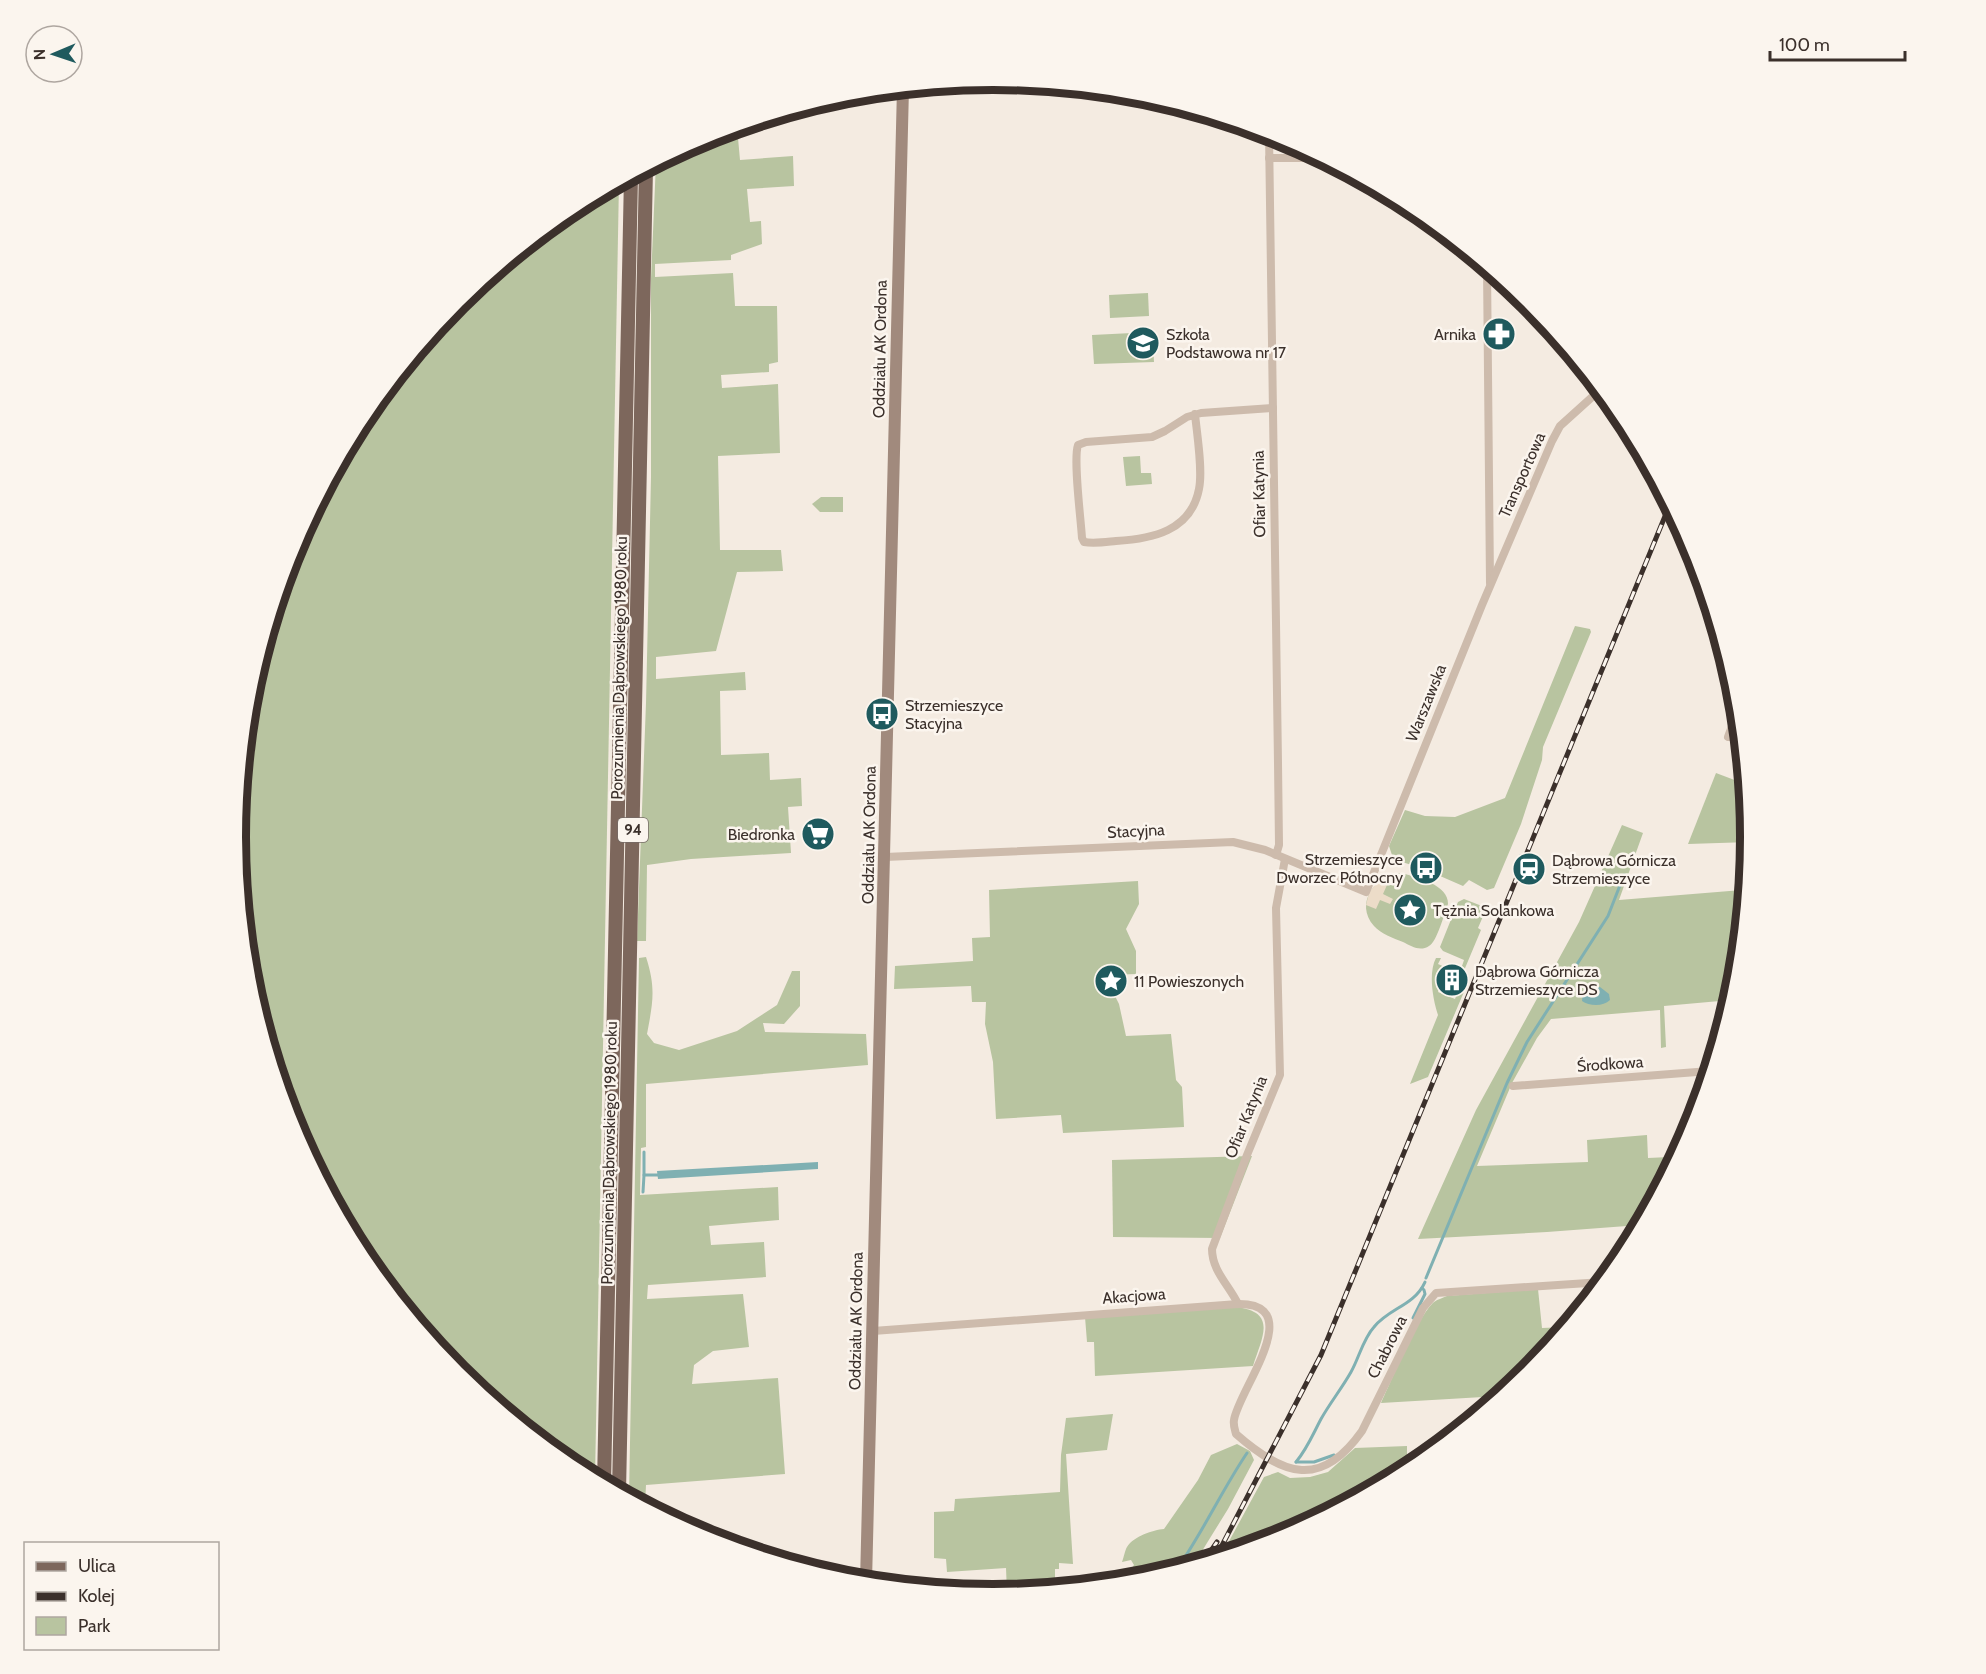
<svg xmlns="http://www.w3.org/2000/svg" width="1986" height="1674" font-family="Cabin,sans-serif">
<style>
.green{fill:#b8c4a0}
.plaza{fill:#ecdcc8}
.water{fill:#7fb0b2}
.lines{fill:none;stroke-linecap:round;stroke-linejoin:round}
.stream{stroke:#7fb0b2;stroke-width:3}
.street{stroke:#cdbbac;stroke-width:8}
.secondary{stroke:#a18a7d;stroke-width:12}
.primary{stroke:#7d675c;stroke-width:14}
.rail-casing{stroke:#3b302b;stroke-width:5}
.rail{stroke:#fbf5ee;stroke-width:3;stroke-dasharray:9;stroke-linecap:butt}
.labels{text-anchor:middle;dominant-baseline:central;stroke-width:5;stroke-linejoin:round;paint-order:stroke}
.shield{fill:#fbf5ee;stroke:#756b66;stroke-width:1.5}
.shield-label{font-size:15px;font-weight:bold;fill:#3b302b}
.poi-label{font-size:16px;fill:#3b302b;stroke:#fbf5ee;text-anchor:start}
.street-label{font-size:16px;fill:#3b302b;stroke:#fbf5ee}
.rim{fill:none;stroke:#3b302b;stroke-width:8}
</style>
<rect width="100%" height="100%" fill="#f4ebe1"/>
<g class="green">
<path d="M737,127L740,160L793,156L794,186L747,189L750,222L761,221L762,244L731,255V260L655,264V277L733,273L735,306H777L778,362L769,364V372L721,375L722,388L778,384L780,453L718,456L720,550H781L783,571L737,572L716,651L656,657V679L745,672L746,690L720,691L721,755L769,753L770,780L801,778L802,806L788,807L791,853L691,859L647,865L646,941H637L646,703L651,477V279L656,162L703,137Z"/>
<path d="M619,182L595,1479L572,1467L457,1372L363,1258L293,1127L250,984L236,837L250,689L293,547L363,416L458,301L572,207Z"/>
<path d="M1148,293L1149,316L1110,318L1109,295Z"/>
<path d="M1152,332L1154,362L1094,364L1092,335Z"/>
<path d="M1140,456L1141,473H1151L1152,484L1126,486L1123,457Z"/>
<path d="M821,497H843V512H820L812,504Z"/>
<path d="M1575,626L1590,629L1591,632L1543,747L1542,760L1521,824L1494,888L1487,890L1469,880L1463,886L1424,869L1396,860L1392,855L1389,846L1405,810L1425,816L1455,817L1505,798Z"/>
<path d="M1716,773L1745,784L1750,842L1688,844Z"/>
<path d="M1622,825L1643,833L1619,900L1742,890C1742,926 1742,965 1731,1000L1664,1006L1666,1047L1661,1048L1660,1010L1551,1019L1537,1038L1512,1083L1477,1166L1588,1162L1587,1140L1647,1135L1648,1158L1669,1157L1670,1170L1640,1225L1547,1232L1418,1239L1476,1110L1579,922Z"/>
<path d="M1401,873C1417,877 1449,885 1448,904C1444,914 1437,942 1429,946C1420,952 1411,946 1403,942C1393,938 1381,934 1374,926C1354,903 1375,876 1401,873Z"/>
<path d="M1138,881L1139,904L1126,929L1136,951V974L1110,975L1109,984L1119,1004L1126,1036L1171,1034L1176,1080L1182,1087L1184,1127L1063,1133L1061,1115L996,1119L993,1062L985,1024L986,1002H972L971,986L894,989L895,966L973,961L972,938L990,937L989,890Z"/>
<path d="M1464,899L1487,908L1488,911L1487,915L1484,914L1478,928L1481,930L1463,973L1468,976L1466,987L1428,1077L1410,1084L1438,1015C1433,1000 1428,973 1436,958H1441L1438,964L1447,968L1438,992L1455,999L1461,984L1459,982L1464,968L1462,966L1464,960L1443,951L1440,947L1458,902Z"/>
<path d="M646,957C656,988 653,1002 647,1034L654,1043L679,1050L737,1031L777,1005L792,971H800V1006L784,1024L763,1023L765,1032L866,1034L868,1065L646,1084V1147L641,1148L640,1195L778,1187L779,1220L709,1226L711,1245L764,1242L766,1277L648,1285L647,1299L743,1294L749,1347L713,1351L694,1365L692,1384L778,1378L785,1474L646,1485L645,1506L629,1497L639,958Z"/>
<path d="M1252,1156L1220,1238L1113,1237L1112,1160Z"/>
<path d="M1538,1289L1542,1328L1566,1327L1528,1373L1500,1396L1381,1403C1391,1382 1419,1314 1434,1302C1438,1299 1443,1298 1447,1296Z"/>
<path d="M1236,1307C1278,1312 1262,1337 1253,1366L1095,1376L1094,1342H1087L1085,1317Z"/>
<path d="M1113,1414L1107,1450L1066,1454L1073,1564L1059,1563V1569H1055V1588L1007,1593L1006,1568L947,1572L946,1559L934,1558V1512L954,1511L955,1499L1060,1492L1061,1455L1066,1418Z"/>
<path d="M1237,1444L1250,1451L1254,1460L1228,1509L1194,1564L1140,1580L1121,1582L1134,1565L1131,1560L1122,1562C1124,1557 1125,1550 1127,1547C1134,1536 1153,1530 1164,1529L1198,1480L1211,1455Z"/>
<path d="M1407,1446V1471L1283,1537L1221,1556L1264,1477L1278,1472L1290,1478L1310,1477L1328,1472L1355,1448Z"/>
</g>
<path class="plaza" d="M1378,881L1387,885L1383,894L1393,899L1390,904L1380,900L1376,909L1366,905L1369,893Z"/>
<g class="water">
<path d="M1587,987H1600L1609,994L1610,1000C1603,1007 1589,1006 1582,1001L1583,992Z"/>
<path d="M818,1162V1169L658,1179L657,1171Z"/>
</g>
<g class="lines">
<g class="stream">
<path d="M644,1152V1175"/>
<path d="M643,1192L644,1175H658"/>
<path d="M1426,1278L1507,1083L1527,1042L1608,916L1624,875"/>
<path d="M1413,1318L1425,1294L1424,1290L1422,1288"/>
<path d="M1296,1462H1314L1334,1455"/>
<path d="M1296,1462C1307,1449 1313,1434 1321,1419C1330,1403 1342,1388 1351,1372C1359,1358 1363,1339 1374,1327C1389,1308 1414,1306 1425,1282"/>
<path d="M1177,1569C1203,1532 1222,1490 1247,1453"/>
</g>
<g class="street">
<path d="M1269,133L1278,763L1279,845L1276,855"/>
<path d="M1269,158H1322"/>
<path d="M1487,267L1490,583"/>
<path d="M1195,414C1197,435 1203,470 1199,489C1191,531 1152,539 1116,541C1106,542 1094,544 1084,542L1082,538C1081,520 1073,459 1078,445L1086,442L1152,437L1165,431L1187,417L1201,413L1273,408"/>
<path d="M1738,710L1728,737H1741"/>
<path d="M885,857L1233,842L1265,850L1366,892L1482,605L1552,441L1560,426L1601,389"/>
<path d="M1513,1086L1710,1071"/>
<path d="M1238,1304C1229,1285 1212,1271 1212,1249L1247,1155L1280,1075L1276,908L1285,859"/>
<path d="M873,1331L1238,1304C1309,1303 1238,1391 1234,1420C1233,1425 1235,1430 1236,1434C1284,1476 1321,1489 1362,1431L1423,1308L1436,1293L1603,1282"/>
</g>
<path class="secondary" d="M866,1582L903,88"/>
<g class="primary">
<path d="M604,1484L631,176"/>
<path d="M619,1492L646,168"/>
</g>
<g class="rail-casing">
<g id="rail">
<path d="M1216,1557L1321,1355L1670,504"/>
<path d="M1204,1561L1217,1542"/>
</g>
</g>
<use href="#rail" class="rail"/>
</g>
<defs>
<g id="pharmacy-disc" transform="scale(1.725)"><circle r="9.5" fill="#1f5a5e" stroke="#fbf5ee"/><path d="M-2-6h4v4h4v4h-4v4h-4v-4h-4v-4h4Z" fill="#fff"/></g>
<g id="school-disc" transform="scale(1.725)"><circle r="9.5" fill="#1f5a5e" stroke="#fbf5ee"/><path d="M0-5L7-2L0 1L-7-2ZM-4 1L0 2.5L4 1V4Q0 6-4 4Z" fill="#fff"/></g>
<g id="bus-disc" transform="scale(1.725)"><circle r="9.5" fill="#1f5a5e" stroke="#fbf5ee"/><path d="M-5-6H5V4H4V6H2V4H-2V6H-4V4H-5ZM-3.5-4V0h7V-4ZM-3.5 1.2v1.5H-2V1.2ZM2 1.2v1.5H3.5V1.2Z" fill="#fff"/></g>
<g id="supermarket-disc" transform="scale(1.725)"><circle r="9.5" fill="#1f5a5e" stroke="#fbf5ee"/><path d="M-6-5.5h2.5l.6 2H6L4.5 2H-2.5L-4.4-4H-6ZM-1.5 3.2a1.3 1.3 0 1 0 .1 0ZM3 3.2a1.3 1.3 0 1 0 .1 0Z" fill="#fff"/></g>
<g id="station-disc" transform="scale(1.725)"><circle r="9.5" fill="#1f5a5e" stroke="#fbf5ee"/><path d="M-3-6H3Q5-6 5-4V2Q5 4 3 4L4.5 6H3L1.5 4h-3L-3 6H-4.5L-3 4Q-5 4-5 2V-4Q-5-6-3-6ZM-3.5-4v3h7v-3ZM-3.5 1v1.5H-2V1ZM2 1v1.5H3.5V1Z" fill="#fff"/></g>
<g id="sight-disc" transform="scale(1.725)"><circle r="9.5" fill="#1f5a5e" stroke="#fbf5ee"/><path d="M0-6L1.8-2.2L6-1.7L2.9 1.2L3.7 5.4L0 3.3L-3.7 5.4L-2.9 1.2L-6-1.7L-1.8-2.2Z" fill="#fff"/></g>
<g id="building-disc" transform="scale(1.725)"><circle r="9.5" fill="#1f5a5e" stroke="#fbf5ee"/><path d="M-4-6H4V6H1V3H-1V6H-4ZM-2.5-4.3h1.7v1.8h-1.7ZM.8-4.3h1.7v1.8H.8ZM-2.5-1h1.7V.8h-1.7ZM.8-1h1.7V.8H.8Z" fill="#fff"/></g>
</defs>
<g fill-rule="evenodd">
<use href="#pharmacy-disc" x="1499" y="334"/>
<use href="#school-disc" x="1143" y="343"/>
<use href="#bus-disc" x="882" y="714"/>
<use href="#supermarket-disc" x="818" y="834"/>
<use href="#bus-disc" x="1426" y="868"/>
<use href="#station-disc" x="1529" y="869"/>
<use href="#sight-disc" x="1410" y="910"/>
<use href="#building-disc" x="1452" y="980"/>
<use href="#sight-disc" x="1111" y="981"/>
</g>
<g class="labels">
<rect class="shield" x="618" y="818" width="30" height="24" rx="4.5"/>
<g class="shield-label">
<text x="633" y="830">94</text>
</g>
<g class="poi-label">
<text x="1166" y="334">Szkoła<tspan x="1166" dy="18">Podstawowa nr 17</tspan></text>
<text x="1476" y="334" text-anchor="end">Arnika</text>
<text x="905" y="705">Strzemieszyce<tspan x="905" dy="18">Stacyjna</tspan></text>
<text x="795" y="834" text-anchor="end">Biedronka</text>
<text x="1403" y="859" text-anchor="end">Strzemieszyce<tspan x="1403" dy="18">Dworzec Północny</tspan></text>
<text x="1552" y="860">Dąbrowa Górnicza<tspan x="1552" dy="18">Strzemieszyce</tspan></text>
<text x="1433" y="910">Tężnia Solankowa</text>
<text x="1475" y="971">Dąbrowa Górnicza<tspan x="1475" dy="18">Strzemieszyce DS</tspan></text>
<text x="1134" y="981">11 Powieszonych</text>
</g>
<g class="street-label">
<text transform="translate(880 349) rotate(-89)">Oddziału AK Ordona</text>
<text transform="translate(1522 475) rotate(-66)">Transportowa</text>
<text transform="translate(1259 494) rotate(-91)">Ofiar Katynia</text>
<text transform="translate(619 668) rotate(-89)">Porozumienia Dąbrowskiego 1980 roku</text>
<text transform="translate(1426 703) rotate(-68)">Warszawska</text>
<text transform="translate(1136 831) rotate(-3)">Stacyjna</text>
<text transform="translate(869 835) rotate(-89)">Oddziału AK Ordona</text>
<text transform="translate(1610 1064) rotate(-4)">Środkowa</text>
<text transform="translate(1246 1117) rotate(-68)">Ofiar Katynia</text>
<text transform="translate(609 1153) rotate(-89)">Porozumienia Dąbrowskiego 1980 roku</text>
<text transform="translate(1134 1296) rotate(-4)">Akacjowa</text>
<text transform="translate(856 1321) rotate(-89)">Oddziału AK Ordona</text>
<text transform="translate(1387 1347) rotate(-63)">Chabrowa</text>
</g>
</g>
<path d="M0 0H1986V1674H0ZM246 837a747 747 0 1 1 1494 0a747 747 0 1 1-1494 0Z" fill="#fbf5ee" fill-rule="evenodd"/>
<path class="rim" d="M246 837a747 747 0 1 1 1494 0a747 747 0 1 1-1494 0Z"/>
<rect x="24" y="1542" width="195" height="108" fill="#fbf5ee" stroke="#aea6a0" stroke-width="1.5"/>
<rect x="36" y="1562" width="30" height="9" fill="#7d675c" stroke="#aea6a0" stroke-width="1.5"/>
<text x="78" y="1572" font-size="18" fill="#3b302b">Ulica</text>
<rect x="36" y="1592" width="30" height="9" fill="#3b302b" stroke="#aea6a0" stroke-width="1.5"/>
<text x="78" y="1602" font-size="18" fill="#3b302b">Kolej</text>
<rect x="36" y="1617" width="30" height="18" fill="#b8c4a0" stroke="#aea6a0" stroke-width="1.5"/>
<text x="78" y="1632" font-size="18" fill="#3b302b">Park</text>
<g transform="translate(54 54) rotate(268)"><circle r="28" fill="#fbf5ee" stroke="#aea6a0" stroke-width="1.5"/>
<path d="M0-4.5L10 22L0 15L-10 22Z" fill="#1f5a5e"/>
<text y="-9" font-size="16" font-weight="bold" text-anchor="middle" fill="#3b302b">N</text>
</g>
<path d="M1770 51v9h135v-9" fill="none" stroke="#3b302b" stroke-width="3"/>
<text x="1779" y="51" font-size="18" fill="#3b302b" stroke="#fbf5ee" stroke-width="4.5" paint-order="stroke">100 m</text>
</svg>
